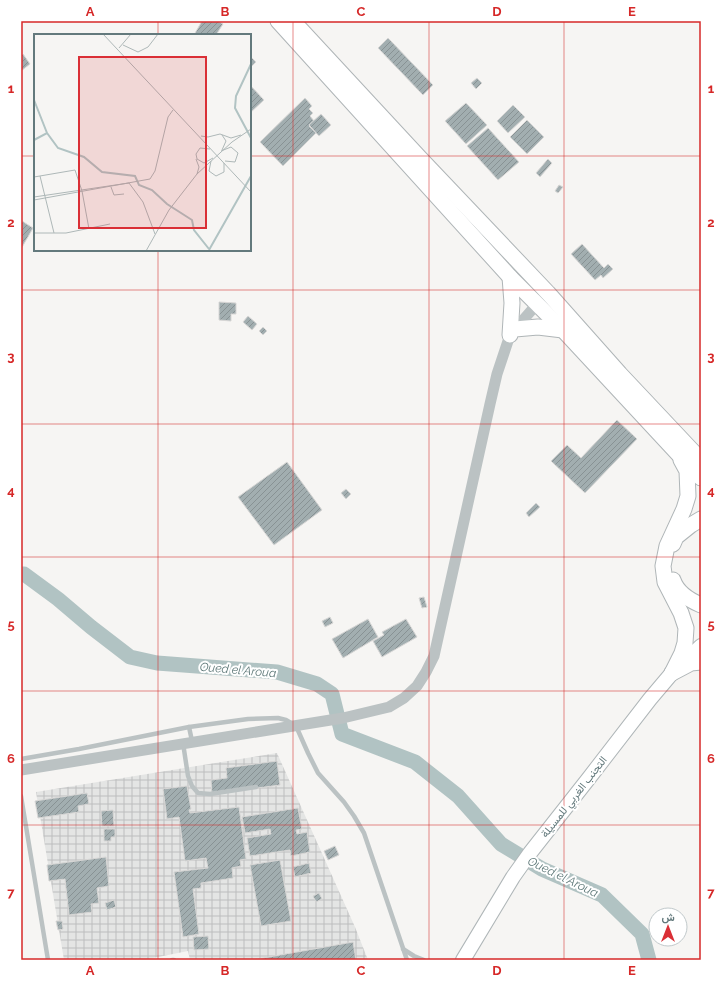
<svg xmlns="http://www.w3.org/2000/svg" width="722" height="981" font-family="Raleway,Vazirmatn,sans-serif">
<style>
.industrial{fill:url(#industrial-grid)}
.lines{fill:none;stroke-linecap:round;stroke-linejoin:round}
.river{stroke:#b1c3c3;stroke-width:15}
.building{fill:url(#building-hatch);stroke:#d8d7d6}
.primary-casing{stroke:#afb6b8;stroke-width:16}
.trunk-casing{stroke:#afb5b7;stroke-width:17}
.service{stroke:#bbc2c3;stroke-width:4.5}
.tertiary{stroke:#bbc2c3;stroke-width:11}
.primary{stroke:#fff;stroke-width:14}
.trunk{stroke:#fff;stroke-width:15}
.grid{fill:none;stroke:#d62828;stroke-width:1;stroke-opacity:0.55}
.labels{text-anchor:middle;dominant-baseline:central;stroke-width:4;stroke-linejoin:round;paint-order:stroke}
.street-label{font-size:11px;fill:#63797c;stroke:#fff}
.water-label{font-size:12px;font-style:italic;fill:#5e7878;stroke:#fff}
.inset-river{fill:none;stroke:#b1c3c3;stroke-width:2}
.inset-road{fill:none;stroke:#aeb8b8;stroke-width:1}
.view{fill:#da2f36;fill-opacity:0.15;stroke:#da2f36;stroke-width:2}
.inset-edge{fill:none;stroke:#63797c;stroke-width:2}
.neatline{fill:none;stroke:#d62828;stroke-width:1.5}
.grid-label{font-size:13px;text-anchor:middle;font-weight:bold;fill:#d62828}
</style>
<defs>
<pattern id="industrial-grid" width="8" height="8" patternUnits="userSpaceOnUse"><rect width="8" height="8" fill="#e4e5e4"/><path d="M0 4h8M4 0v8" fill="none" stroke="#bcbebe"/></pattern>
<pattern id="building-hatch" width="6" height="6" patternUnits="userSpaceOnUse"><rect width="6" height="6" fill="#a2aeb0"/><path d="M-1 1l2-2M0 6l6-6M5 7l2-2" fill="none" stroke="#889294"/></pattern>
</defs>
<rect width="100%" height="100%" fill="#f6f5f3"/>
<path class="industrial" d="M277,753L355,927L368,960H190L188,951L143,960H64L36,792Z"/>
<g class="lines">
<path class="river" d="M21,574H24L58,599L91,627L130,657L157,663L277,672L317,684L332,694L342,734L415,762L458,796L501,844L542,869L602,895L642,934L649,960"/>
</g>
<g class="building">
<path d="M202,21H218L223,24L216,35H194Z"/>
<path d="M388,38L433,85L423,95L378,48Z"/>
<path d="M23,54L30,64L21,71V56Z"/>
<path d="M250,56L256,62L250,68Z"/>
<path d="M477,78L482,83L476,89L471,83Z"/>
<path d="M250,85L264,100L250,113Z"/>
<path d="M305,98L312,106L309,109L313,113L310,116L314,121L309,126L316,133L283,166L260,142Z"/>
<path d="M466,103L487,125L466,144L445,121Z"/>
<path d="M513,105L525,117L508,133L497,121Z"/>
<path d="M321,114L331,125L319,136L309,125Z"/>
<path d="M527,120L544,137L527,154L510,137Z"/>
<path d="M488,128L519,162L498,180L467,146Z"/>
<path d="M548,159L552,163L540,177L536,173Z"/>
<path d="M559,185L563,187L558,193L555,191Z"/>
<path d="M22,221L33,228L21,249V223Z"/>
<path d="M582,244L604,268L608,264L613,269L603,278L601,275L595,280L571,254Z"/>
<path d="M219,302L236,303V314H231V321L219,320Z"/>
<path d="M248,316L257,324L252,330L243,322Z"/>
<path d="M263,327L267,331L263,335L259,331Z"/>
<path d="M617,420L637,439L585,493L551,461L567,445L581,458Z"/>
<path d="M287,462L322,510L274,545L238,497Z"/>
<path d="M346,489L351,494L346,499L341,493Z"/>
<path d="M536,503L540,507L529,517L526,513Z"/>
<path d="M424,597L427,607L422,608L419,598Z"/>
<path d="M330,617L333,623L325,627L322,621Z"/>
<path d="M368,619L378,637L343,658L332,639Z"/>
<path d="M406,619L417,637L382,657L373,641L384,635L382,632Z"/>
<path d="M277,761L280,785L212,794L211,780L227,778L226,768Z"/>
<path d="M187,786L191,809L189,810L190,813L239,807L246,859L240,860L241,866L232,868L233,878L201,883V888L193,889L199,934L183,937L174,872L208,868L206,858L185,861L179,817L167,819L163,789Z"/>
<path d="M87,793L89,804L78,806L79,812L38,818L35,801Z"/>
<path d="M298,808L302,829L296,830L297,834L307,832L310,852L291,856L290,850L250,856L247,838L271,834L270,829L245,833L242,817Z"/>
<path d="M113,810L114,826H102L101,811Z"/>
<path d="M104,829H115V837H111V841H104Z"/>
<path d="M335,846L339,855L328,860L324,851Z"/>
<path d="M106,857L109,886L97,888L99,903L91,904L92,912L69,915L65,879L49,881L47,865Z"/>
<path d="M280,860L291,921L261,926L250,865Z"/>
<path d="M309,863L311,873L295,877L293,867Z"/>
<path d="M319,893L322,899L316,902L313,896Z"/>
<path d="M114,900L116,907L107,910L105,903Z"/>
<path d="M56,921H62L63,929L58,930Z"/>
<path d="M208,936L209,949L194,950L193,937Z"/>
<path d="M353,942L356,960H252Z"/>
</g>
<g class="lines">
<g class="primary-casing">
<path id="primary" d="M463,960L513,877L530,853L589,778L650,699L672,673L701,646"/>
</g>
<g class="trunk-casing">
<g id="trunk">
<path d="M278,21L510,277L563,330L680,456L701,478"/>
<path d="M293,21L419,157L548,293L620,374L701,460"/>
<path d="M515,329L538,327L563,330"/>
<path d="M510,335L512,303L510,277"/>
<path d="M673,544L676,537L691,525L701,519"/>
<path d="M673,580C677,592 689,600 701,605"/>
<path d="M672,673L682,653L685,643L686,628L681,613L665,582L663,566L667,546L684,509L688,496L687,471L681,460"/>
<path d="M672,673L691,663L701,662"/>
</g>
</g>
<g class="service">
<path d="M189,727L192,741"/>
<path d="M183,743L188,776L192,786L198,793L210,794L256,787"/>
<path d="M21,759L79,749L189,727L248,719L278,718L286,720L296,726L308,753L318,773L344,802L354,816L364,833L407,960"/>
<path d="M21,796L48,960"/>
<path d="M403,949L414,956L424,960"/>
<path d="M172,960H174"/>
</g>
<path class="tertiary" d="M21,770L343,718L389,707L404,698L417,686L426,672L434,656L490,404L497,374L510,335L537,304L548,293"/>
<use href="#primary" class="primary"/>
<use href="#trunk" class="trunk"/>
</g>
<path class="grid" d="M158,21V35M293,21V960M429,21V960M564,21V960M21,156H35M250,156H701M158,250V960M21,290H701M21,424H701M21,557H701M21,691H701M21,825H701"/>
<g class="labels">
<g class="street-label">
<text transform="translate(574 797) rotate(-52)">التجنب الغربي للمسيلة</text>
</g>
<g class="water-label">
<text transform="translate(238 670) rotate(5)">Oued el Aroua</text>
<text transform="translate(563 877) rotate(26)">Oued el Aroua</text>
</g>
</g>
<g transform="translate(34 34)">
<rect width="217" height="217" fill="#f6f5f3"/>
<path class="inset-river" d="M217,30L202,62L201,74L217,104M0,66L13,99M0,106L13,99L24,114L50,123L68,138L101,142L105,151L118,156L133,170L158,186L160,196L175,215M175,216L217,142"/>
<path class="inset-road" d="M69,0L217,158M89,11L104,18L114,13L124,0M85,14L97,0M188,101L192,107L188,116M167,102L174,103L186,100L197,104L207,101M176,115L166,114L162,120L163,125L170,129L179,124M187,117L197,113L204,119L201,128L191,127M162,125L165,133L163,140M177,127L175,137L182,142L190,138V129M6,142L20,199M0,143L41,136L48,157L55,195M77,153L80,161L90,160M0,163L95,149L109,168L121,200M0,166L116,145L121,137L134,83L139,76M0,199H32L76,190M112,217L135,176L163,140L198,108L217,95"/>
<path class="view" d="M45,23H172V194H45Z"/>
<rect width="217" height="217" class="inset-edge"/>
</g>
<rect width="722" height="981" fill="none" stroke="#ffffff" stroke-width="44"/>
<g transform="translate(668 927)"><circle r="19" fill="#ffffff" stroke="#c1c9cb"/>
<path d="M0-3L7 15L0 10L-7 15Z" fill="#da2f36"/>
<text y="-6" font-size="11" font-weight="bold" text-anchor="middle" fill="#63797c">ش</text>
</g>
<rect x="22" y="22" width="678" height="937" class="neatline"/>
<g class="grid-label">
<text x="90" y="16">A</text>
<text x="225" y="16">B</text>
<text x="361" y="16">C</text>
<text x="497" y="16">D</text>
<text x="632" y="16">E</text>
<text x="11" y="93">1</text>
<text x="711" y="93">1</text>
<text x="11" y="227">2</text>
<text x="711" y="227">2</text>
<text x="11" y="361">3</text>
<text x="711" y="361">3</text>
<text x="11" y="495">4</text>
<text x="711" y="495">4</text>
<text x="11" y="629">5</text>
<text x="711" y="629">5</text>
<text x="11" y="763">6</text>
<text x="711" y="763">6</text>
<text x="11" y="897">7</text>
<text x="711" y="897">7</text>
<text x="90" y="975">A</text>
<text x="225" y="975">B</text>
<text x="361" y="975">C</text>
<text x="497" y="975">D</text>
<text x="632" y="975">E</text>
</g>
</svg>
